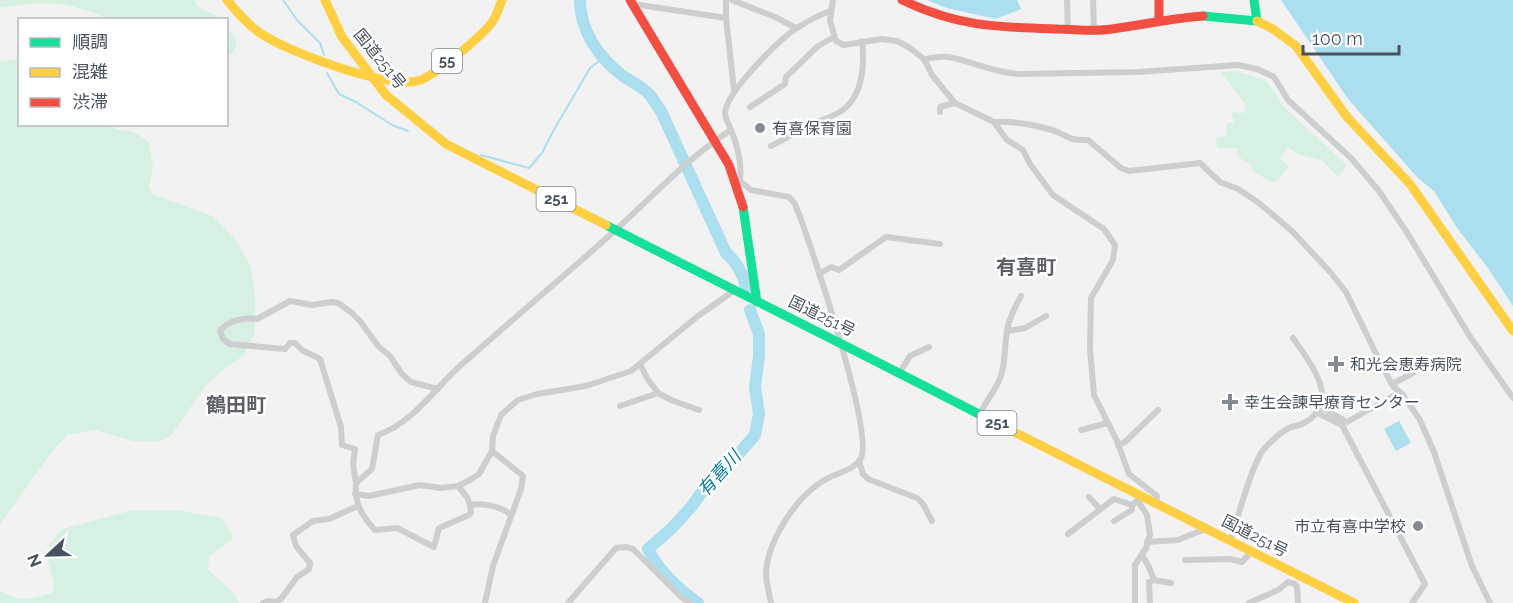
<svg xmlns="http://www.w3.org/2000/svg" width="1513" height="603" font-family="Raleway,'Noto Sans JP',sans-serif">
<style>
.green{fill:#d6f1e2}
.water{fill:#abdeee}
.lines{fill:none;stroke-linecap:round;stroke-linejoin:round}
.stream{stroke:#abdeee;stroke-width:2}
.river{stroke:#abdeee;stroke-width:12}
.street{stroke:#ccced0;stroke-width:6}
.fast{stroke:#16e098;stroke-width:9}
.slow{stroke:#ffcf43;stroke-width:9}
.jam{stroke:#f24e42;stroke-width:9}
.poi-dot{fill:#848b92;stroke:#fff;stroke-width:2}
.labels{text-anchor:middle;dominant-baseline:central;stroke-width:5;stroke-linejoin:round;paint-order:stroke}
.shield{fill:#fff;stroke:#7f878f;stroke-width:1.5}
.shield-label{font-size:15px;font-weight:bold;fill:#48535f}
.street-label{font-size:16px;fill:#48535f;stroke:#fff}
.poi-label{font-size:16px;fill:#48535f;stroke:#fff;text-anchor:start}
.water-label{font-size:18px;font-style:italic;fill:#0c7b9e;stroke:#fff}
.quarter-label{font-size:20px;font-weight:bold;fill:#5d6166;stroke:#fff}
</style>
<rect width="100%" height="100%" fill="#f2f2f2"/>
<g class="green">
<path d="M0,0H195L197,6L223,19H105L102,16C63,0 41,1 0,8Z"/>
<path d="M226,25L237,42L233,53L227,57Z"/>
<path d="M19,59L20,124L111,125L115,129L134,132L149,142L153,168L149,187L152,194L212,216L235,239L251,267L255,297V333L243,356L224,369L206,385L170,437L159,442L133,441L95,430L67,435L51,453L0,524V62Z"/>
<path d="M1236,71L1267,81L1284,107L1347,165L1338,177C1333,172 1326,162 1320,160C1306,155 1300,158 1288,147L1280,158L1289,167L1277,181L1272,183L1253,171L1250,164L1238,157L1237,148H1217L1216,137L1226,136L1227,123L1234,122L1231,112L1244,113L1246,105L1221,72Z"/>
<path d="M133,510H176L221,518L232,534L233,539L209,556L208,569C218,581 233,588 239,603H0V591C19,602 33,600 53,592L54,583L48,563L49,545L62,529Z"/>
</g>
<g class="water">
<path d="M927,0H1017L1021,9L996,19L947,8Z"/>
<path d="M1281,0H1513V306L1488,268L1457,228L1434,191L1418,178L1348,99Z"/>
<path d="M1399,421L1411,443L1396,451L1384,429Z"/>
</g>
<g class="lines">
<g class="stream">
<path d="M283,0L297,20L320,43L324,55"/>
<path d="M327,73L339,94L356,102L392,125L408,131"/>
<path d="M481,155L529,168L542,153L551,135L590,68L603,58"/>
</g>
<g class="river">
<path d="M580,0C580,31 599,58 623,76C632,82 643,87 650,95C654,100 657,106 661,111L726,253C737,262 743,273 746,288"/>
<path d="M698,603C678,589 659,571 648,549L672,528L692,506L713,476L737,456L755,435L759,414L755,387L759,356V334L750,310"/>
</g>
<g class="street">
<path d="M726,0V18L734,90"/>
<path d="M732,0L775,17L796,28"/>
<path d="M833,0L830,21L836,41L844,45L882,39L897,41L910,48L924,59L932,75L955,103L994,122L1007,140L1023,150L1030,164L1053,195L1104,229L1115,245L1113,260L1091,298L1090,349L1094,395L1117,441L1129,474L1157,496L1156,503"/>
<path d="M1067,0L1068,31"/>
<path d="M1093,0L1094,30"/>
<path d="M633,4L726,18"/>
<path d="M924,59C931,58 940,56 948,57C972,61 994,73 1019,74L1138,72L1238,65L1257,69L1274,77L1288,100L1351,158L1379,191L1406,231L1469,335L1513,398"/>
<path d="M750,107L785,84L786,77L818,46L834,37"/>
<path d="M940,112V107L955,103"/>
<path d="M994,122C1012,121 1035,125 1052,130C1068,135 1067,141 1088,140L1121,168L1129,171L1200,163L1220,182L1238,189L1259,203L1293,232L1331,273L1346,292L1383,368L1393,386L1403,395L1420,420L1434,452L1472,566L1490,603"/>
<path d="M731,130C738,147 742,163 740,181"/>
<path d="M771,146C784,140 795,132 808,126C818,121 829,118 838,113C863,99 865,66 862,41"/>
<path d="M736,182L740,181L751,190L789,197L795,204C809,238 874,432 861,458C855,471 834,473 823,481C795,498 766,543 766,576C767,585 769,594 771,603"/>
<path d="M819,274L831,267L839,270L886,237L940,244"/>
<path d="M1007,331L1025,328L1046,316"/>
<path d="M900,372L910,356L929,347"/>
<path d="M1392,384L1413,373"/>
<path d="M658,393L671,400L699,410"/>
<path d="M620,406L658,393L647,378L640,364"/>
<path d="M1321,407L1347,422L1400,392"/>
<path d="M1318,413L1342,425L1425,584L1412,603"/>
<path d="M980,414C987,398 1000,386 1003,368C1005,356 1005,343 1007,331C1009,318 1015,307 1021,296"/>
<path d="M1081,430L1108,423"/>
<path d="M1118,445L1125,442L1158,410"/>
<path d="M859,461L863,474L868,479L917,498L923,504L932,521"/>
<path d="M356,483L353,464L355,449L342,445L341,427L320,359L302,350L295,343H290L285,349L230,344L223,339L220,331C228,320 245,317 257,319L290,301L312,305L332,302L338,303L352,313L360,321L378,346L390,356L402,374L411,382L438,389"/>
<path d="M458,486L467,497L470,505C483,503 501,506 511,515"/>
<path d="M355,494L369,496L420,485L441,488L458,486L468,481L479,474L492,451L493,436L501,415L518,400L537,394L586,386L631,371L698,316L735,290"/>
<path d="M1089,497L1100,509"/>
<path d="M470,505L471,513L469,515L439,528L434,547L397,528L375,530C362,516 354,503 356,483L372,469L378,435C414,422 434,389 461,365C514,318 568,273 620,226C656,193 690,156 731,130C729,125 725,118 725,113C726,92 780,39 797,28C808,21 818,15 831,11"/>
<path d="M1114,521L1132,510V505"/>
<path d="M1068,534L1114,499L1132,505L1139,499"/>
<path d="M1230,541C1237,521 1252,463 1264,449C1270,442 1281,432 1289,428C1293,426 1298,426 1302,424C1344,403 1310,363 1293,338"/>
<path d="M1147,542L1178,540L1205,529"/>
<path d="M1142,555L1149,567L1154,580L1149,582L1150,603"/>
<path d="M1185,560L1230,559L1242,562L1251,552"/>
<path d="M1154,580L1171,583"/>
<path d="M263,603L268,601L276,602L281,599L297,577L309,569L310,563L296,546L293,535L313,521L329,519L358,506"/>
<path d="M485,603L493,566L521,489L523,476L492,451"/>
<path d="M568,603L616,548L626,547L633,549L680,596L690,603"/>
<path d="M1135,603V565L1146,548L1150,535L1147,515L1138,501"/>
<path d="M1249,603L1278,590L1288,582L1295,584L1297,587L1298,603"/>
</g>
<g class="fast">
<path d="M1203,16L1257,21L1254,0"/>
<path d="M743,207L757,302"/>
<path d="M606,225C735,291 866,355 994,422"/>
</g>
<g class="slow">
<path d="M227,0C237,12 247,24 260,33C288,52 384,88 417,81C433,78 483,35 493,21C497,15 499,7 502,0"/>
<path d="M325,0L342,37L386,95L446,144L606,225"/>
<path d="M1257,21L1273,29L1296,46L1347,117L1410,184L1513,331"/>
<path d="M994,422L1354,603"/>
</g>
<g class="jam">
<path d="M630,0L729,165L743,207"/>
<path d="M902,0C958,27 997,27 1058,29C1075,29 1095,32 1112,29C1143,25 1172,18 1203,16"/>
<path d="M1159,0V20"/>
</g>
</g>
<g class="poi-dot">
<circle cx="760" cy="128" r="6"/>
<path d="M1333 355h6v6h6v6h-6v6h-6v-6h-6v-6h6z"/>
<path d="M1227 393h6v6h6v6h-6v6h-6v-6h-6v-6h6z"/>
<circle cx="1418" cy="526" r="6"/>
</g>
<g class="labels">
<g class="shield">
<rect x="432" y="49" width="30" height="24" rx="4.5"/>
<rect x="536.5" y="187" width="39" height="24" rx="4.5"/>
<rect x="977.5" y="411" width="39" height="24" rx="4.5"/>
</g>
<g class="shield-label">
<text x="447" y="61">55</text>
<text x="556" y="199">251</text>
<text x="997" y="423">251</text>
</g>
<g class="street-label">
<text transform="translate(380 59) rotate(51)">国道251号</text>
<text transform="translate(822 316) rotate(26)">国道251号</text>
<text transform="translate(1255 536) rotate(27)">国道251号</text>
</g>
<g class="poi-label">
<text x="772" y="128">有喜保育園</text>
<text x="1350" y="364">和光会恵寿病院</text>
<text x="1244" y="402">幸生会諫早療育センター</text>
<text x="1406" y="526" text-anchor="end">市立有喜中学校</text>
</g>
<g class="water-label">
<text transform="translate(719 473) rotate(-48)">有喜川</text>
</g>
<g class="quarter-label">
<text x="1026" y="267">有喜町</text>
<text x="236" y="405">鶴田町</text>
</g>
</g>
<rect x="18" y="18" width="210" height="108" fill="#ffffff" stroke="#b6babf" stroke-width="1.5"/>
<rect x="30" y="38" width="30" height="9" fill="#16e098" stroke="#b6babf" stroke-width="1.5"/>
<text x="72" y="48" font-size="18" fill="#48535f">順調</text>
<rect x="30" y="68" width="30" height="9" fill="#ffcf43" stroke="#b6babf" stroke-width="1.5"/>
<text x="72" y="78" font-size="18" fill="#48535f">混雑</text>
<rect x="30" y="98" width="30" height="9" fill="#f24e42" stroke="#b6babf" stroke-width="1.5"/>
<text x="72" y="108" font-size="18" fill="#48535f">渋滞</text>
<g transform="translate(48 555) rotate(248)" stroke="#ffffff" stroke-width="4.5" paint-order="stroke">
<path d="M0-4.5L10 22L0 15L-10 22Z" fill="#48535f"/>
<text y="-9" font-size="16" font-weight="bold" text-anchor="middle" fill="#48535f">N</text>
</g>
<path d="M1303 45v9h96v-9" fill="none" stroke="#48535f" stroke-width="3"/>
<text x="1312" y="45" font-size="18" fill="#48535f" stroke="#ffffff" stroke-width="4.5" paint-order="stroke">100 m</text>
</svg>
